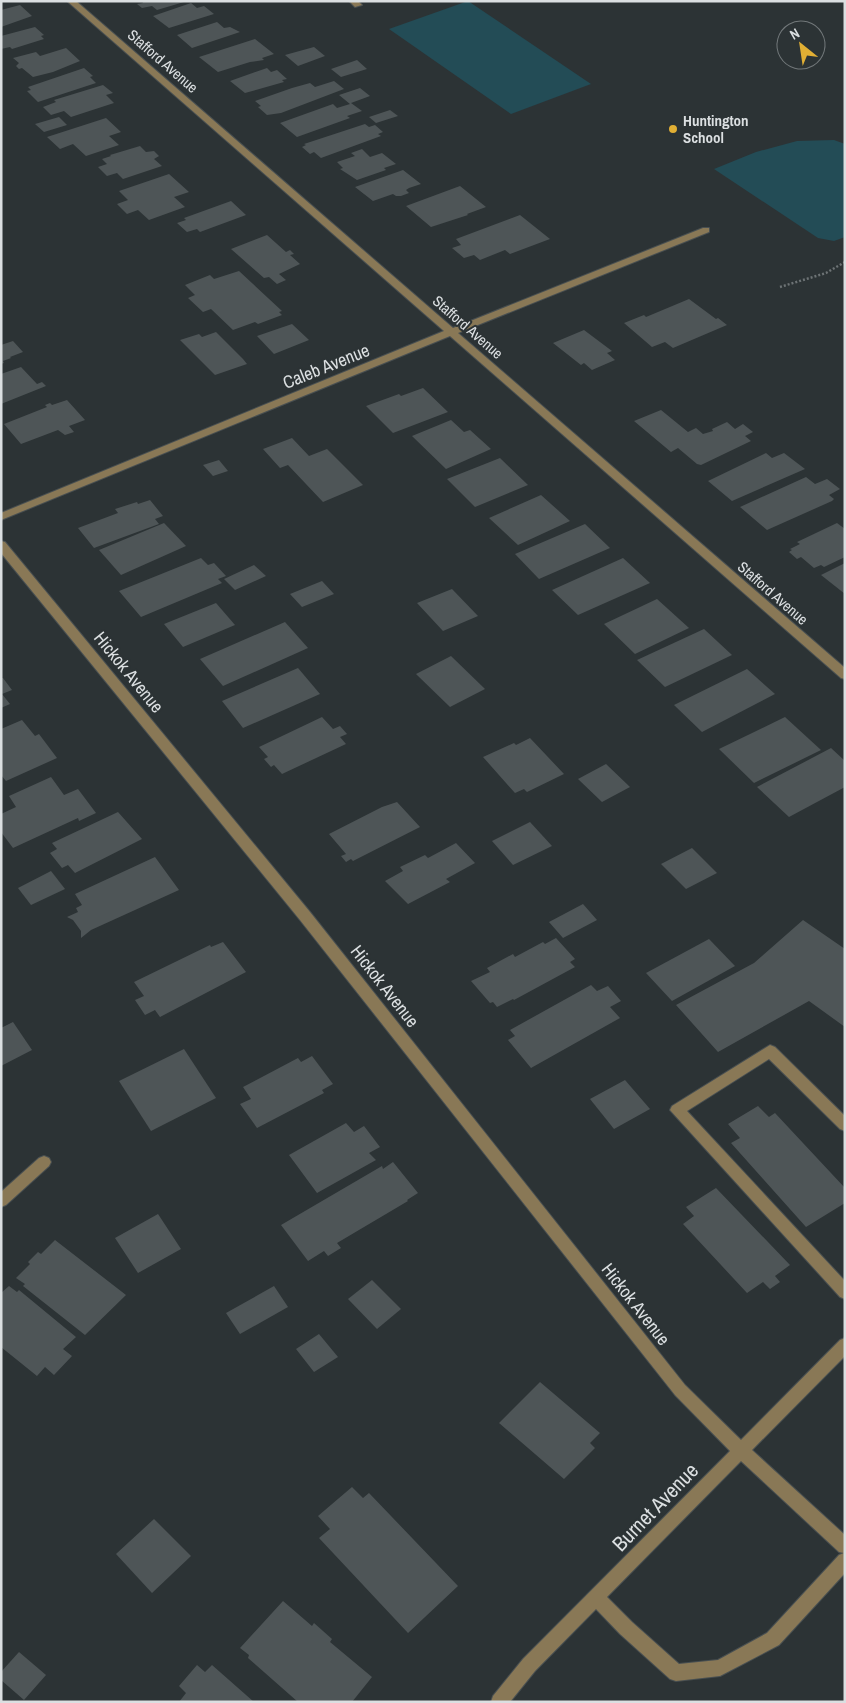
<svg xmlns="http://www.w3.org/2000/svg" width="846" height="1703" font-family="'Archivo Narrow',sans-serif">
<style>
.green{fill:#234c56}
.building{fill:#4e5557}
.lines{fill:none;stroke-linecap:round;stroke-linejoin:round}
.minor-casing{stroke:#484f51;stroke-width:2}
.path{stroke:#6d7375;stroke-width:2.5;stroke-dasharray:2 2;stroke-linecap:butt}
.minor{fill:#897856;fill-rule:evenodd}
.poi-dot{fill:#e1af34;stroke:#2c3335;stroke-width:2}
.labels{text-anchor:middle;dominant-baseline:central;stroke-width:4;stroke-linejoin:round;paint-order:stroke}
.far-street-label{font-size:15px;fill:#dbdfe1;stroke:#2c3335}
.far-poi-label{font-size:15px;font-weight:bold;fill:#dbdfe1;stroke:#2c3335;text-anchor:start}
.street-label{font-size:18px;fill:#dbdfe1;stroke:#2c3335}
.near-street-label{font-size:21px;fill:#dbdfe1;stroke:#2c3335}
</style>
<rect width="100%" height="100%" fill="#2c3335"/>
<g class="green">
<path d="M468,1L591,84L511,114L389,29Z"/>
<path d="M834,140L845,144V237L834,241L818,238L714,169L756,152L797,141Z"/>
</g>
<g class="building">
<path d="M142,1H184V2L157,10L152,6L142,8L137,4L143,3Z"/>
<path d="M191,3L197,8L204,6L214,14L169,28L153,16Z"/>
<path d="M20,5L32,16L1,27V10Z"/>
<path d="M217,22L224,28L230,27L240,32L192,48L177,35Z"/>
<path d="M35,27L44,35L41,36L44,39L12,49L10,47L1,49V36Z"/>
<path d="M255,39L274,54L262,58L264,60L250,62L218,72L199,57Z"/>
<path d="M314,47L325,56L298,66L285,55Z"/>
<path d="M66,48L80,61L53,72L33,77L22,68L19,69L16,66L19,63L13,58L36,52L40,56Z"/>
<path d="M357,60L367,69L341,77L331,69Z"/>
<path d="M84,68L93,76L90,77L96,83L38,102L27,91L31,90L28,87Z"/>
<path d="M267,68L271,72L277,70L287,79L282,80L284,82L245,93L230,81Z"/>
<path d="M334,81L344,89L281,113L267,115L258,107L261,106L255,101L292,88L310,83L315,87Z"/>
<path d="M103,85L113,93L106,95L114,103L71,117L64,111L51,115L43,107L56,102L54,100Z"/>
<path d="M360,88L370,96L351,103L362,111L347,116L350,118L297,137L280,123L333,104L337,108L350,104L339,95Z"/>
<path d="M390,110L398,116L376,123L369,117Z"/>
<path d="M59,117L67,125L44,132L35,124Z"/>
<path d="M106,118L121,132L109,136L119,145L86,156L73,144L60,149L47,137Z"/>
<path d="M365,124L369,127L375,125L383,132L378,134L381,136L321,158L314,152L310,154L302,147L306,145L304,144Z"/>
<path d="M140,146L146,152L154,151L159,156L154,159L162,166L123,179L117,173L107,176L98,167L107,164L102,159L111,156L110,155Z"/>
<path d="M362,149L370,157L382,153L396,164L384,168L386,170L357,180L340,169L343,168L337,162L355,156L351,153Z"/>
<path d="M403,170L421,184L409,188L406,190L409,193L401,196H396L393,194L373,201L355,187Z"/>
<path d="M169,174L189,192L174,197L185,207L149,220L138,210L127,214L117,204L128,200L119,191Z"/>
<path d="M460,186L486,207L467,214L468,215L431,227L406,206Z"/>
<path d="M231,201L246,215L200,232L197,229L187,232L177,223L186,220L184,218Z"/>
<path d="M520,215L550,239L510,254L505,250L480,260L474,255L464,258L452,248L461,245L456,239Z"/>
<path d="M267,235L286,252L290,250L294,254L290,255L300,264L279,274L286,280L277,284L269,277L264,278L231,249Z"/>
<path d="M239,271L282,311L279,312L282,315L258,324L255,322L233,330L211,309L203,312L188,298L195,295L185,285L210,275L214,279Z"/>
<path d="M689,299L716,319L718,318L727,325L673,348L665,342L652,347L624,323L644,315L646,317Z"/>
<path d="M292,324L309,340L274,354L257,336Z"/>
<path d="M584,330L612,351L607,353L615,360L592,370L584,363L581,365L553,343Z"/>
<path d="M216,332L243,359L247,364L215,375L180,340L199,334L202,337Z"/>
<path d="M13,341L23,352L10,357L11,358L3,361L4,363L1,364V345Z"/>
<path d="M21,367L37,384L42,382L46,386L1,404V374Z"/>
<path d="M423,388L448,412L393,433L366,406L399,394L401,396Z"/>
<path d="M67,400L85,420L69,426L74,432L65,435L58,430L21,444L4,424L47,407L45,405L50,403L52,405Z"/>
<path d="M661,410L688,432L696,428L703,434L713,431L712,429L727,422L735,429L743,424L753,432L745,436L751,441L701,465L697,464L678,448L671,452L634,421Z"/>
<path d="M451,420L464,432L470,430L491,449L446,469L412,436Z"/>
<path d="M292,438L309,456L327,449L363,485L323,502L288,465L280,468L263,449Z"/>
<path d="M766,453L772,458L784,453L805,469L732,501L708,481Z"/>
<path d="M500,458L528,485L475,507L447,479Z"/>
<path d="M219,460L228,471L213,476L203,465Z"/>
<path d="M806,477L815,484L827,479L840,489L829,495L834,499L832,501L767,530L740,507Z"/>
<path d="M541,495L570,521L518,545L489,518Z"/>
<path d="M150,500L163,516L155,519L159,524L94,548L78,528L118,513L115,509L137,502L138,504Z"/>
<path d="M164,523L186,546L121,575L99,550Z"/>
<path d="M837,523L845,529V557L824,567L821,565L814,568L801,557L797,559L789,552L792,550L790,549L800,544L797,542Z"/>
<path d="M585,524L610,548L539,579L515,554Z"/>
<path d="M201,558L208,565L214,563L226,576L218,579L222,583L141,617L119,591Z"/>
<path d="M623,558L650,583L578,615L552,590Z"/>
<path d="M845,563V594L821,575Z"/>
<path d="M254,565L266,576L235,590L224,579Z"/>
<path d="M322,581L334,594L302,607L290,594Z"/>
<path d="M452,589L478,616L443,631L417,603Z"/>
<path d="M657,599L689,628L635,654L604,624Z"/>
<path d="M216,603L235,625L183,647L164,624Z"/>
<path d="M285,622L308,648L223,686L200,659Z"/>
<path d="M704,629L732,655L665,687L637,660Z"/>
<path d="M451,656L485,689L450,707L416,674Z"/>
<path d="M298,668L320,694L243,728L222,701Z"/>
<path d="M747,669L775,694L702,732L674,705Z"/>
<path d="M1,678H3L12,690L2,694L10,704L1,708Z"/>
<path d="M322,717L333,729L340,726L347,734L340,737L346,744L282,774L274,765L271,767L264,759L268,757L259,747Z"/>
<path d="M785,717L821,750L754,783L719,749Z"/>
<path d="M22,720L35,736L39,734L57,758L6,781L1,775V729Z"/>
<path d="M530,738L564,774L527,792L524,789L515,793L483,757L514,743L516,745Z"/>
<path d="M831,748L845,761V787L789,817L757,787Z"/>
<path d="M606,764L630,787L602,802L578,779Z"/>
<path d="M51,777L64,795L78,789L96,813L79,821L78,818L13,848L1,832V814L16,807L9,796Z"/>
<path d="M397,802L420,827L353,861L351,859L346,862L341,856L346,854L329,834L382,807Z"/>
<path d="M118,812L142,839L75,873L68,865L62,868L50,853L57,849L52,843Z"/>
<path d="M530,822L552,846L513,865L492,841Z"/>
<path d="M456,843L475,863L446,879L450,882L408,904L385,881L403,871L400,867L425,855L428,858Z"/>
<path d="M692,848L717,873L686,889L661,864Z"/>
<path d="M155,857L179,890L91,930L81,938V931L73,920L67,917L78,912L76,908L82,905L75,894Z"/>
<path d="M51,871L65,889L31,905L18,888Z"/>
<path d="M583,904L597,920L563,938L549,922Z"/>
<path d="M803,920L845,949V1027L809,1001L718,1052L676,1005L754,963Z"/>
<path d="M556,938L575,959L570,962L575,967L514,1000L513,999L497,1007L493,1002L490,1003L471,981L490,972L487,968L513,954L515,957L543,942L545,944Z"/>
<path d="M709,939L735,966L672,1001L646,973Z"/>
<path d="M223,942L246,972L160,1017L155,1010L145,1015L135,1000L144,996L134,982L210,945L211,947Z"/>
<path d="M591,985L597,991L608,986L621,1001L610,1007L620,1018L531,1068L508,1040L515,1036L510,1030Z"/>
<path d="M13,1022L32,1050L1,1066V1028Z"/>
<path d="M184,1049L216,1098L151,1131L119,1081Z"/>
<path d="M312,1056L333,1084L322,1090L324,1093L257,1128L240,1104L251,1099L243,1087L298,1058L301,1062Z"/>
<path d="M625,1080L650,1109L614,1129L590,1099Z"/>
<path d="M758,1106L769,1117L775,1113L845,1188V1203L806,1227L731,1143L740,1138L728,1124Z"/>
<path d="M346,1123L354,1132L364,1126L380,1147L369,1153L376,1160L317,1193L289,1155Z"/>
<path d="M393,1162L418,1193L407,1200L408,1201L337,1243L341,1248L328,1256L324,1251L308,1261L281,1225L382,1166L383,1169Z"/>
<path d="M716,1188L790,1265L775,1276L780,1282L770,1289L763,1282L747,1293L683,1224L694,1216L686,1207Z"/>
<path d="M158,1214L181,1249L138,1273L115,1238Z"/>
<path d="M55,1240L126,1295L85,1335L23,1286L25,1284L16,1278L30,1264L28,1262L38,1252L41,1254Z"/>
<path d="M372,1280L401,1309L377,1329L348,1299Z"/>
<path d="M9,1286L17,1292L19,1290L76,1337L63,1349L72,1356L54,1375L45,1367L37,1376L1,1347V1293Z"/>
<path d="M274,1286L288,1307L240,1334L226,1313Z"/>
<path d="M319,1334L338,1357L314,1372L296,1349Z"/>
<path d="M540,1382L600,1433L590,1443L595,1448L564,1479L499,1423Z"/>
<path d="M352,1487L363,1498L369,1493L458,1586L408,1633L319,1538L330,1529L318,1516Z"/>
<path d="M154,1519L191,1556L152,1593L116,1554Z"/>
<path d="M283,1601L312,1626L314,1623L332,1639L330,1642L372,1677L352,1702H298L248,1658L249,1655L240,1648Z"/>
<path d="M19,1652L46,1675L24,1700L1,1680V1672Z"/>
<path d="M197,1665L205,1672L212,1665L254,1702H179L186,1693L179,1686Z"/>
</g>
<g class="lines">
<g class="minor-casing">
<g id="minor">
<path d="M67,1H76L453,328L703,228H709V232L458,333L845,668V679L841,678L450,336L1,520V513L444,331Z"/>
<path d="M349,1H358L362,5L355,7Z"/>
<path d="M1,541L5,542L310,912L685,1385L741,1440L840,1340L845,1338V1356L752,1450L845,1535V1573L779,1645L720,1676L676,1681L670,1679L620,1634L596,1609L535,1671L510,1702H491L493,1696L523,1659L730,1451L675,1395L300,920L1,553ZM741,1461L839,1552L844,1553L839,1555L767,1633L718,1660L679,1664L632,1622L607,1597Z"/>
<path d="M770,1045L775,1047L845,1116V1131L840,1129L769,1059L687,1111L845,1281V1299L840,1297L670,1110L672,1106Z"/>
<path d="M44,1156L49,1158L51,1162L49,1166L6,1205L1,1207V1192L39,1158Z"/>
</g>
</g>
<path class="path" d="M780,287L826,273L845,262"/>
<use href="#minor" class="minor"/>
</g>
<circle class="poi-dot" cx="673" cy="129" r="5"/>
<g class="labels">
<g class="far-street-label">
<text transform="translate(163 61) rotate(41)">Stafford Avenue</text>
<text transform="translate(468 327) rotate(41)">Stafford Avenue</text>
<text transform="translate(773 593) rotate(41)">Stafford Avenue</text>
</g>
<g class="far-poi-label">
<text x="683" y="120">Huntington<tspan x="683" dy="17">School</tspan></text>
</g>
<g class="street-label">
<text transform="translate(326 366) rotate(-22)">Caleb Avenue</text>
<text transform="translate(129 672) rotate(51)">Hickok Avenue</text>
<text transform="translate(385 986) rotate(52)">Hickok Avenue</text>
<text transform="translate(636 1304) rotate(52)">Hickok Avenue</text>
</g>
<g class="near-street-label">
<text transform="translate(655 1507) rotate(-46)">Burnet Avenue</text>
</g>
</g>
<rect width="846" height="1703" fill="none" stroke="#dbdfe1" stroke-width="5"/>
<g transform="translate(801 45) rotate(330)"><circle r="24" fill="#2c3335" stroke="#72787a"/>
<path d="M0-4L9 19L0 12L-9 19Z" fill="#e1af34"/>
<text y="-8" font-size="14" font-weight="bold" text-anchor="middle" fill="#dbdfe1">N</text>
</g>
</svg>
